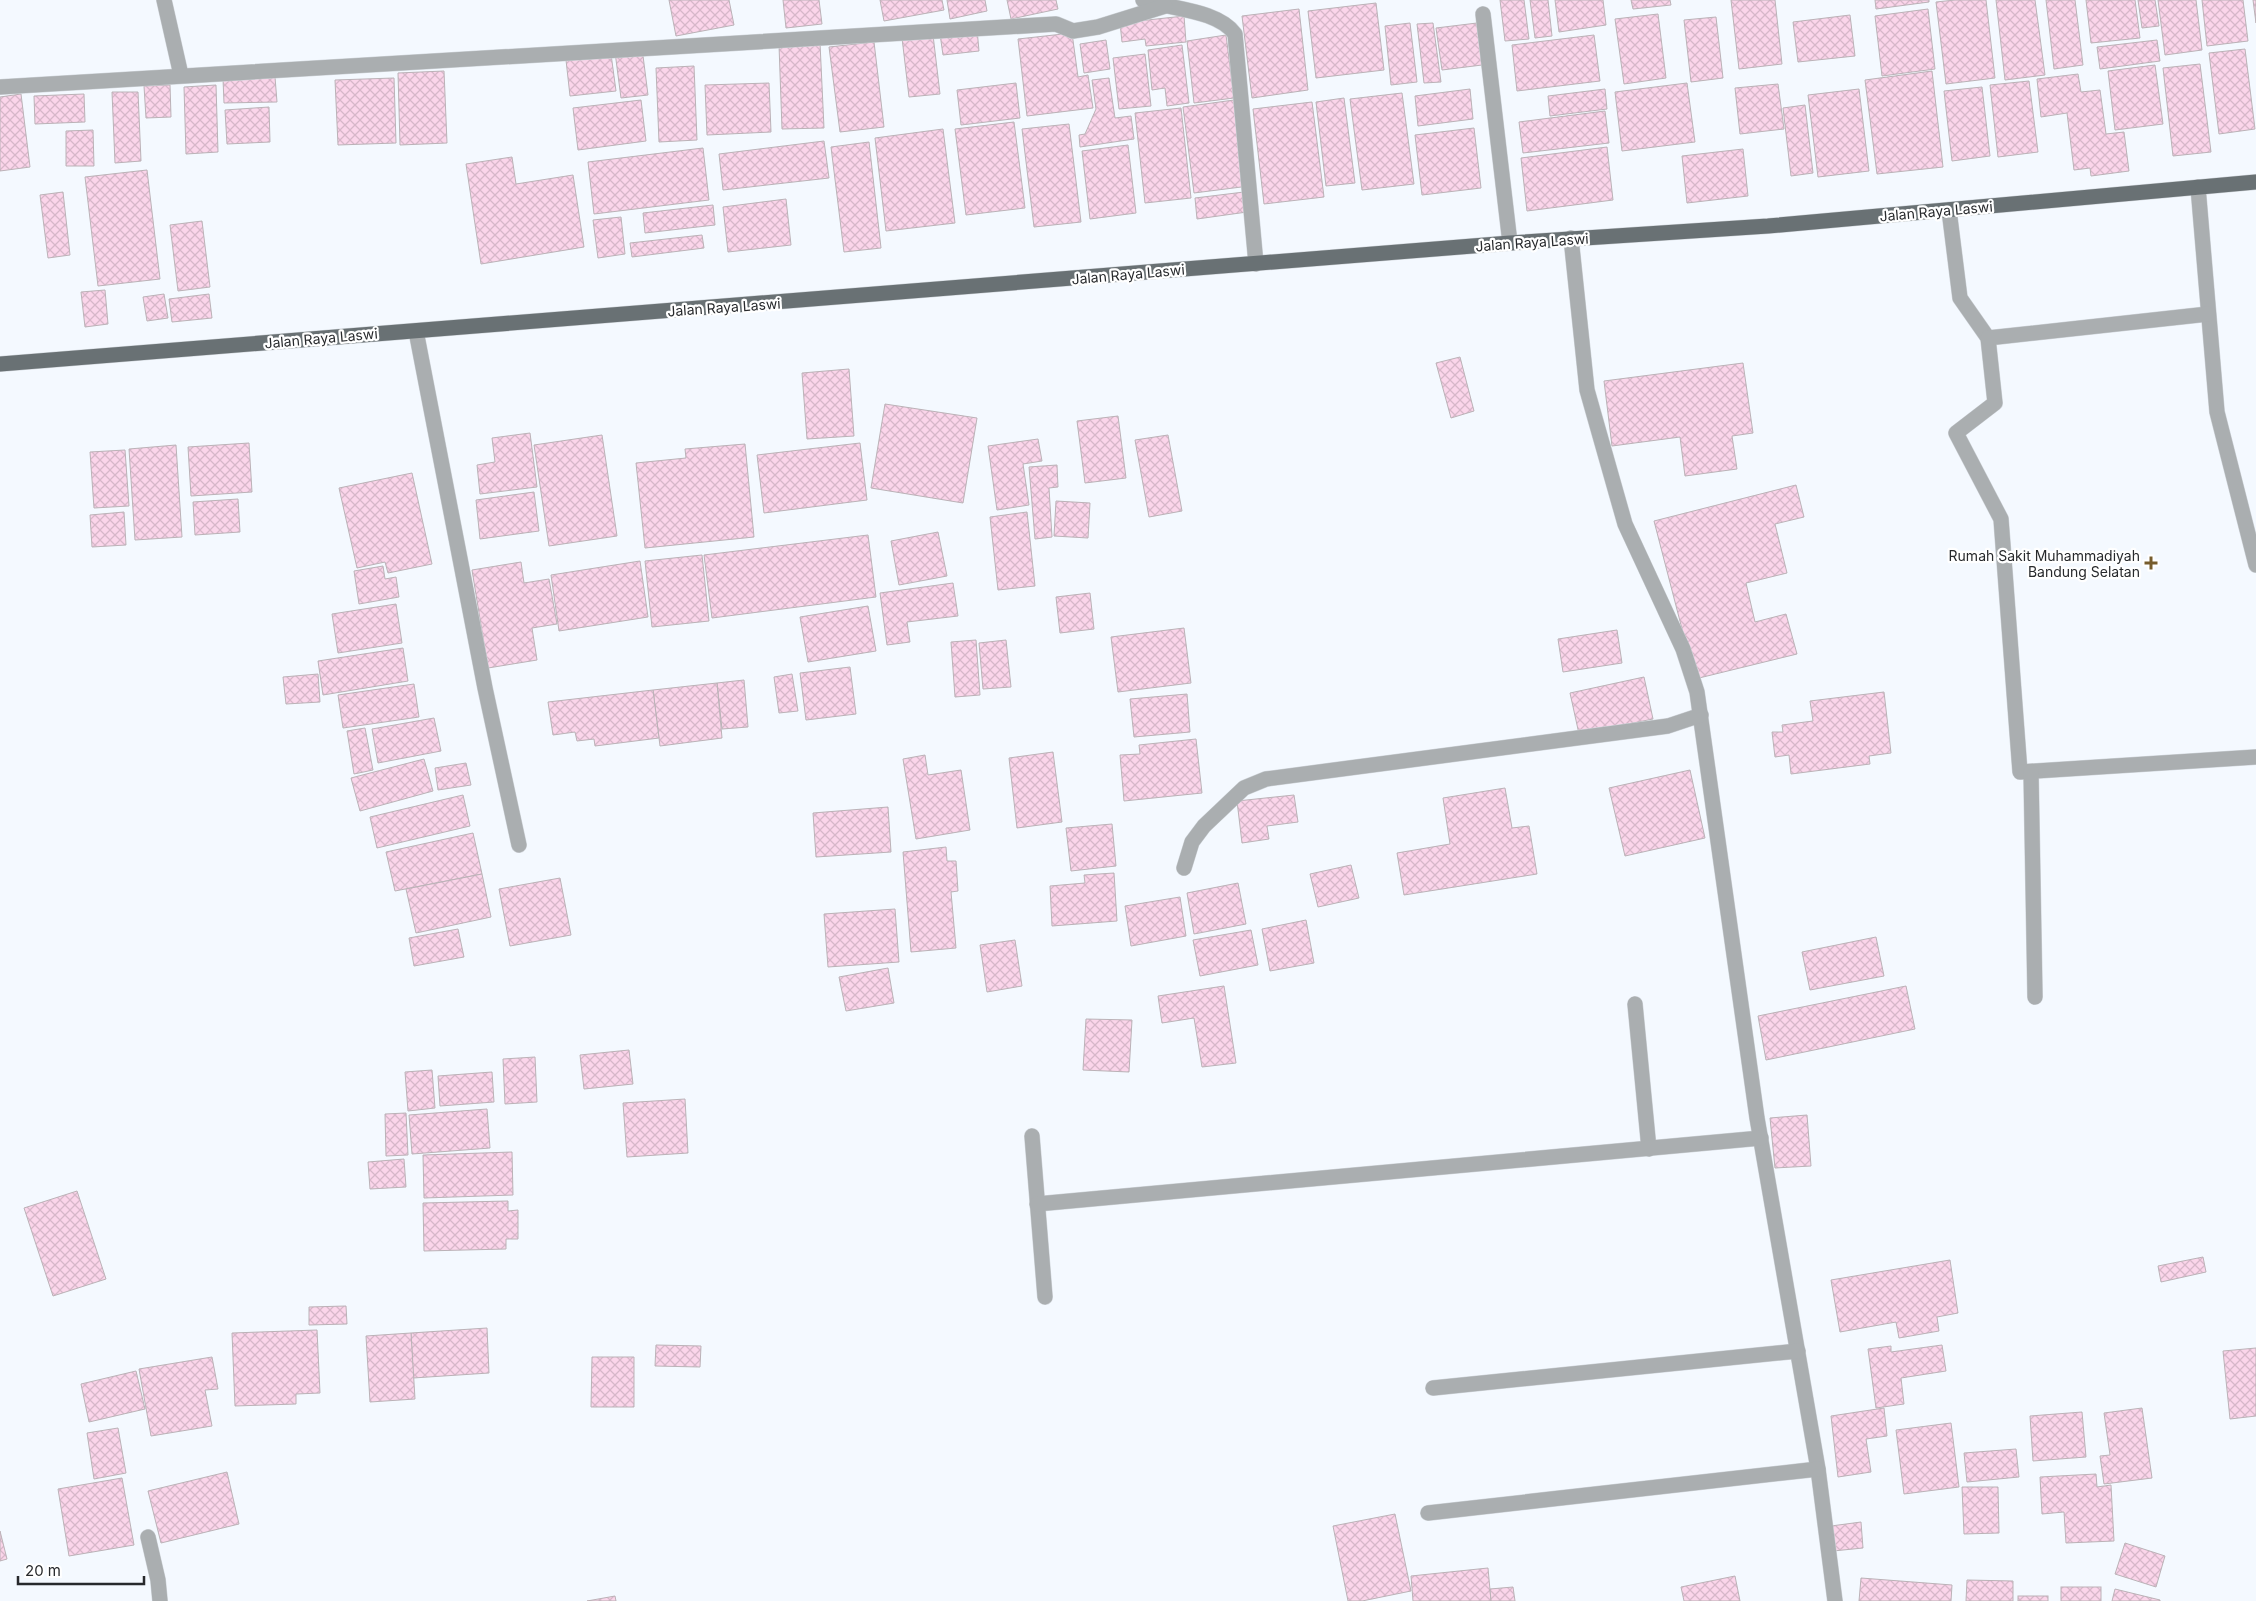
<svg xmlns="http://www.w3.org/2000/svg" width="2256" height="1601" font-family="Inter,sans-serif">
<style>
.building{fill:url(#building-cross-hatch);stroke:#bbb2b7}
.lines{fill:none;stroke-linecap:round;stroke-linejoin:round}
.lane-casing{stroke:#cfd4d9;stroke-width:16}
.street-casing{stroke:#cfd4d9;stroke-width:16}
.primary-casing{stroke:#cfd4d9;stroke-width:16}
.lane{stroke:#aaaeb0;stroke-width:15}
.street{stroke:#aaaeb0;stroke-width:15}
.primary{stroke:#697174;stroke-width:15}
.poi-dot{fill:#765c2d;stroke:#fff;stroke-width:2}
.labels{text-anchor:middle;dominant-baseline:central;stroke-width:4.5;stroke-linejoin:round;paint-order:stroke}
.street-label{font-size:14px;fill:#27292c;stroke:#fff}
.poi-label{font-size:14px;fill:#27292c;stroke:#fff;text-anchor:end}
</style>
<defs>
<pattern id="building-cross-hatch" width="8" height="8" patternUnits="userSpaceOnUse" patternTransform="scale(1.25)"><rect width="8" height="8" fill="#fbd5ea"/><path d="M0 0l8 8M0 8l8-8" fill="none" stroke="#d7b7c9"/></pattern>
</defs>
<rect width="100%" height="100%" fill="#f4f9ff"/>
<g class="building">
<path d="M669,0H729L734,25L676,36Z"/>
<path d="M783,0H819L822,24L786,28Z"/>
<path d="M880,0H942L944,10L884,21Z"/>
<path d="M947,0H985L987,11L950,19Z"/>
<path d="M1007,0H1056L1058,9L1011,19Z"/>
<path d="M1500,0H1524L1529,39L1505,41Z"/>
<path d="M1530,0H1548L1552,36L1535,38Z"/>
<path d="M1555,0H1603L1606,25L1559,32Z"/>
<path d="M1631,0H1670L1671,5L1633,9Z"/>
<path d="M1731,0H1775L1782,64L1739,69Z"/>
<path d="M1875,0H1929V2L1876,9Z"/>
<path d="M1955,0H1986L1995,78L1946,84L1936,2Z"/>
<path d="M1996,0H2035L2045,75L2005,80Z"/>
<path d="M2046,0H2075L2083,65L2054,69Z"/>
<path d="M2086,0H2135L2140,38L2091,43Z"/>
<path d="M2138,0H2155L2159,26L2142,28Z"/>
<path d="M2158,0H2196L2202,50L2165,55Z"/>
<path d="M2202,0H2243L2248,41L2207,46Z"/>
<path d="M2253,0H2256V23Z"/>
<path d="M1376,3L1384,70L1316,78L1308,11Z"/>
<path d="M1299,9L1308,90L1252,98L1242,16Z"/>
<path d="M1928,9L1935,69L1882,76L1875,16Z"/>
<path d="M1658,14L1666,78L1624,84L1615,19Z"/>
<path d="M1850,15L1855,56L1798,62L1793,22Z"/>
<path d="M1184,16L1186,42L1146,46L1145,39L1122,42L1120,23Z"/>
<path d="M1716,17L1723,78L1691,82L1684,20Z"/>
<path d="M1410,23L1417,82L1391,85L1385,26Z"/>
<path d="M1433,23L1441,82L1424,83L1417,24Z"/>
<path d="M1477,23L1482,65L1442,70L1436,28Z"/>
<path d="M977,29L979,51L943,55L940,34Z"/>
<path d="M1072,33L1078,77L1088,75L1093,108L1027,116L1018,39Z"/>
<path d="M933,35L940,94L909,97L902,38Z"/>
<path d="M1226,35L1234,98L1194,103L1187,41Z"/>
<path d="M1594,35L1600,81L1517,91L1512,45Z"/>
<path d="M1106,40L1110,69L1084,73L1080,44Z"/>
<path d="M2157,40L2160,61L2100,69L2097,47Z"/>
<path d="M874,42L884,127L840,132L829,47Z"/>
<path d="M820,43L824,128L782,129L779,45Z"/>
<path d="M1182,45L1189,103L1167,106L1165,88L1152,90L1148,50Z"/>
<path d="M642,48L648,95L621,98L615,52Z"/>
<path d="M2245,49L2255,129L2219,134L2209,53Z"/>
<path d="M611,54L616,91L570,96L566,60Z"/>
<path d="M1145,54L1151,106L1119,109L1113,58Z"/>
<path d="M2200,64L2211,152L2173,156L2163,68Z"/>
<path d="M2155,65L2163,124L2115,130L2108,71Z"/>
<path d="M694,66L697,140L659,142L656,68Z"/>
<path d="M444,71L447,143L400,145L398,73Z"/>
<path d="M1932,71L1943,167L1877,174L1865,80Z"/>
<path d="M2078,74L2081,92L2100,90L2106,134L2124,132L2129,171L2091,176L2090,168L2074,170L2067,113L2041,117L2037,79Z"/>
<path d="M275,77L277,102L224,103L223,79Z"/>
<path d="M394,78L396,143L338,145L335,80Z"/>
<path d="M1109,78L1115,118L1131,116L1134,139L1080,147L1079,135L1085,134L1096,109L1092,80Z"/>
<path d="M2029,81L2038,152L1998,157L1990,85Z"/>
<path d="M769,83L771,132L707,135L705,85Z"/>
<path d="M1016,83L1020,118L961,125L957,90Z"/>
<path d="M1687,83L1695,142L1622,151L1615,92Z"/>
<path d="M1778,84L1784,129L1740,134L1735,88Z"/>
<path d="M170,85L171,117L146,118L144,86Z"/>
<path d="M216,85L218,152L186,154L184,87Z"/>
<path d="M1982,87L1990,156L1952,161L1944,91Z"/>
<path d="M1470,89L1473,119L1418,126L1415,96Z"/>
<path d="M1605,89L1607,109L1550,116L1548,96Z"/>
<path d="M1859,89L1869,171L1818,177L1808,95Z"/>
<path d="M112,92H138L141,161L115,163Z"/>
<path d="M1402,93L1414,184L1362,190L1350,99Z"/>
<path d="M21,94L30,167L0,171V97Z"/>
<path d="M84,94L85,122L35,124L34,96Z"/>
<path d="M1344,98L1355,183L1326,186L1316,102Z"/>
<path d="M641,100L646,141L578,150L573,108Z"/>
<path d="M1234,100L1249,186L1194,193L1183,107Z"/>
<path d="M1312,102L1324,197L1264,204L1253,109Z"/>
<path d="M1805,105L1813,173L1791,176L1783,108Z"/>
<path d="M269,107L270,142L227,144L225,110Z"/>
<path d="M1181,108L1191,198L1145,203L1135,113Z"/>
<path d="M1605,111L1609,143L1523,153L1519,122Z"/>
<path d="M1014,122L1025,208L966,215L955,129Z"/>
<path d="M1069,124L1081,222L1034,227L1022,129Z"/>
<path d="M1474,128L1481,188L1422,195L1415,135Z"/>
<path d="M943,129L955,223L886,231L875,138Z"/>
<path d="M93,130L94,166H66V131Z"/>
<path d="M824,141L829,178L723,190L719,154Z"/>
<path d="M869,142L881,248L844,252L831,147Z"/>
<path d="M1128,145L1136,213L1090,219L1082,151Z"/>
<path d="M1607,147L1613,200L1527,211L1521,158Z"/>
<path d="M703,148L709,200L594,214L588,162Z"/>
<path d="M1743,149L1748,196L1687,203L1682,156Z"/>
<path d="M512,157L516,184L573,175L584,247L481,264L466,164Z"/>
<path d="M147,170L160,279L98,286L85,177Z"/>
<path d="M63,192L70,255L48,258L40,195Z"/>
<path d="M1244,192L1247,212L1197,219L1195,198Z"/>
<path d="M786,199L791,245L728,252L723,207Z"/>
<path d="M713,205L715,225L645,233L643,213Z"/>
<path d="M621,217L625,254L598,258L593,220Z"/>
<path d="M202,221L210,287L178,291L170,225Z"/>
<path d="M702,235L704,248L632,257L630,243Z"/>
<path d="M105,290L108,324L85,327L81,292Z"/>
<path d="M164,294L168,318L147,321L143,297Z"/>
<path d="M209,294L212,318L172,322L169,299Z"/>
<path d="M1460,357L1474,411L1451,418L1436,363Z"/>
<path d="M1743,363L1753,433L1732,436L1737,469L1685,476L1680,437L1612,446L1604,381Z"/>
<path d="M849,369L854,436L807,439L802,373Z"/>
<path d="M885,404L977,418L963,503L871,488Z"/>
<path d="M1118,416L1126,478L1085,483L1077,421Z"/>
<path d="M530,433L537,487L480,494L477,465L495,462L492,438Z"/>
<path d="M602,435L617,536L549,546L534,445Z"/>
<path d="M1168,435L1182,511L1149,517L1135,440Z"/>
<path d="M1038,439L1042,461L1023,464L1029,505L997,510L988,446Z"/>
<path d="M249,443L252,492L191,496L188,447Z"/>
<path d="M860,443L867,500L764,513L757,455Z"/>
<path d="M745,444L754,537L645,548L636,463L686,458L685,449Z"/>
<path d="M176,445L182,537L135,540L129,449Z"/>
<path d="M125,450L129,506L94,508L90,452Z"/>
<path d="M1057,465L1058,487L1049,488L1052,537L1035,539L1029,467Z"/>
<path d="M412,473L432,564L388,573L385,562L357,568L339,488Z"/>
<path d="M1796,485L1804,517L1775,524L1787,573L1746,583L1755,622L1786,614L1797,654L1695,679L1654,521Z"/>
<path d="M534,492L539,531L480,539L476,500Z"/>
<path d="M238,499L240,532L195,535L193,502Z"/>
<path d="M1056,501L1090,503L1088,538L1054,536Z"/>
<path d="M124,512L126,545L92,547L90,515Z"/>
<path d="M1027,512L1035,586L998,590L990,517Z"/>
<path d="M938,532L947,576L899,585L891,541Z"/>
<path d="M868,535L876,597L712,618L704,555Z"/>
<path d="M702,555L709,621L652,627L645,561Z"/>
<path d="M640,561L648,617L559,631L551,575Z"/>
<path d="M521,562L524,583L549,579L557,624L532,628L537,660L488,668L472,570Z"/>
<path d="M383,566L385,579L396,577L399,597L359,604L354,571Z"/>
<path d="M953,583L958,616L907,622L910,642L887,645L880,593Z"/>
<path d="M1090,593L1094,629L1060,633L1056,597Z"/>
<path d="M396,604L402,643L338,653L332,614Z"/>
<path d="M868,606L876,651L808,662L800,617Z"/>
<path d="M1184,628L1191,683L1118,692L1111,637Z"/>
<path d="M1617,630L1622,663L1563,672L1558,639Z"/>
<path d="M976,640L980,695L955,697L951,642Z"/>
<path d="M1006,640L1011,687L983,689L979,643Z"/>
<path d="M403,648L408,681L323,695L318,661Z"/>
<path d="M850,667L856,714L806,720L800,673Z"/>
<path d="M318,674L320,702L286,704L283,677Z"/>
<path d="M792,674L798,711L779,713L774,677Z"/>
<path d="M1644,677L1653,719L1579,734L1570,693Z"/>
<path d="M744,680L748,727L722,729L717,683Z"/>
<path d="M717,683L722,738L660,746L653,690Z"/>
<path d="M414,684L419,717L343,728L338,695Z"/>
<path d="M653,690L659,738L595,746L594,739L577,741L575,732L553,735L548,702Z"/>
<path d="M1884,692L1891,753L1869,756L1870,764L1791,774L1789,755L1775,757L1772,732H1783L1782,725L1813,721L1810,701Z"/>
<path d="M1187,694L1190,732L1134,737L1130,699Z"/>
<path d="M434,718L441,751L378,763L372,729Z"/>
<path d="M365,728L373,770L354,774L347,731Z"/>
<path d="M1196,739L1202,793L1124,801L1120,755L1140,754L1139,745Z"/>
<path d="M1053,752L1062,822L1017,828L1009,758Z"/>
<path d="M925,755L928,775L961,770L970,830L916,839L903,759Z"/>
<path d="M424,759L433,791L360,811L351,778Z"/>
<path d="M466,763L471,785L438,790L435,768Z"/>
<path d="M1690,770L1705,838L1625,856L1609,788Z"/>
<path d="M1505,788L1512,828L1529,826L1537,874L1404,895L1397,853L1450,844L1443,798Z"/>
<path d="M463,795L470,826L377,848L370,817Z"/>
<path d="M1294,795L1298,822L1267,826L1269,839L1242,843L1237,801Z"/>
<path d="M888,807L891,852L816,857L813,813Z"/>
<path d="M1112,824L1116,866L1071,871L1066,828Z"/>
<path d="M473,833L482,874L395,891L386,852Z"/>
<path d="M946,847L947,861H956L958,891L951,892L956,948L911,952L903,852Z"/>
<path d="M1351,865L1359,898L1318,907L1310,874Z"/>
<path d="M1114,873L1117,921L1052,926L1050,886L1085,883L1084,875Z"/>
<path d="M482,874L491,917L416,933L406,889Z"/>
<path d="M560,878L571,935L510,946L499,889Z"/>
<path d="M1238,883L1246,924L1194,934L1187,893Z"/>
<path d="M1180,897L1186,936L1131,946L1125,906Z"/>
<path d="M895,909L899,962L828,967L824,914Z"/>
<path d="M1306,920L1314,963L1270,971L1262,929Z"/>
<path d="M458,929L464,957L414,966L409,938Z"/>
<path d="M1251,930L1258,965L1200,976L1193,940Z"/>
<path d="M1876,937L1884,976L1810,990L1802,952Z"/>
<path d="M1015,940L1022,986L987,992L980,945Z"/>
<path d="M888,968L894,1003L846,1011L839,977Z"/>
<path d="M1224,986L1236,1063L1202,1067L1194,1018L1162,1023L1158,996Z"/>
<path d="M1906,986L1915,1029L1766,1060L1758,1016Z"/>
<path d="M1086,1019L1132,1020L1129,1072L1083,1070Z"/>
<path d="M629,1050L633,1084L584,1089L580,1055Z"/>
<path d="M535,1057L537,1102L505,1104L503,1059Z"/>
<path d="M432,1070L435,1108L408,1111L405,1072Z"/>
<path d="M492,1072L494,1102L440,1106L438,1076Z"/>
<path d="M685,1099L688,1153L627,1157L623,1103Z"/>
<path d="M487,1109L490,1148L412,1154L409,1115Z"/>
<path d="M406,1113L408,1155L386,1156L385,1114Z"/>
<path d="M1807,1115L1811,1166L1775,1168L1770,1118Z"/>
<path d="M512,1152L513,1195L424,1198L423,1155Z"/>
<path d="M404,1159L406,1187L370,1189L368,1162Z"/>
<path d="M77,1191L106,1279L53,1296L24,1208Z"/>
<path d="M508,1201V1211L518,1210V1239H506V1249L424,1251L423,1203Z"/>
<path d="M2203,1257L2206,1272L2161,1282L2158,1266Z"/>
<path d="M1950,1260L1958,1313L1937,1317L1939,1331L1899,1338L1896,1322L1840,1332L1831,1280Z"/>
<path d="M346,1306L347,1324L309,1325V1307Z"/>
<path d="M487,1328L489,1373L413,1378L411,1333Z"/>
<path d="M317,1330L320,1393L296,1394V1404L235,1406L232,1333Z"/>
<path d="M411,1333L415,1399L370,1402L366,1336Z"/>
<path d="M656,1345L701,1346L700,1367L655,1366Z"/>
<path d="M1942,1345L1946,1371L1901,1378L1904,1404L1876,1408L1868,1349L1891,1346V1352Z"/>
<path d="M2256,1348V1416L2230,1419L2223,1351Z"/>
<path d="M212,1357L218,1389L205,1390L212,1426L151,1436L139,1369Z"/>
<path d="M592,1357H634V1407H591Z"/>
<path d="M136,1371L145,1409L89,1422L81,1384Z"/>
<path d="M1884,1408L1887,1436L1866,1439L1871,1472L1838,1477L1831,1416Z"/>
<path d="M2142,1408L2152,1478L2104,1484L2100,1456L2110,1455L2104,1413Z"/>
<path d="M2082,1412L2086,1457L2033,1461L2030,1416Z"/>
<path d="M1951,1423L1959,1487L1904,1494L1896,1430Z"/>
<path d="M118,1428L126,1473L94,1479L87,1433Z"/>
<path d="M2016,1449L2019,1477L1967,1482L1964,1453Z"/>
<path d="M227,1472L239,1524L161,1543L148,1491Z"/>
<path d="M2096,1474L2097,1487L2111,1485L2114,1541L2066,1543L2064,1512L2042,1514L2040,1477Z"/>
<path d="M122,1478L134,1545L69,1556L58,1489Z"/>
<path d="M1962,1487H1998L1999,1533L1964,1534Z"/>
<path d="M1395,1514L1411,1591L1362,1601H1348L1333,1526Z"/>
<path d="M1861,1522L1863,1548L1833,1551L1831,1526Z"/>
<path d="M0,1531L7,1559L0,1561Z"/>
<path d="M2125,1543L2165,1556L2156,1587L2115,1574Z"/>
<path d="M1488,1568L1491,1601H1413L1411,1576Z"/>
<path d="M1735,1576L1740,1601H1684L1681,1587Z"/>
<path d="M1861,1578L1952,1585L1951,1601H1859Z"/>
<path d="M1967,1580L2013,1581V1601H1966Z"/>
<path d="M1513,1587L1515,1601H1491L1490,1589Z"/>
<rect x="2061" y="1587" width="40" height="14"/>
<path d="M2115,1589L2160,1600V1601H2112Z"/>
<path d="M615,1596L616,1601H587Z"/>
<rect x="2018" y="1596" width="30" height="5"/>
</g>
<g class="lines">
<g class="lane-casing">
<g id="lane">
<path d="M164,0L181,75"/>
<path d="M2198,187L2217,412L2256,565"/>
<path d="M1949,210L1960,298L1988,338L1995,403L1956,433L2001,519L2020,772L2256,757"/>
<path d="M1988,338L2208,314"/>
<path d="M2031,772L2035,997"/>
</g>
</g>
<g class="street-casing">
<g id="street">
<path d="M1143,0C1171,9 1218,10 1235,34L1256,264"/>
<path d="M1483,14L1510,243"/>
<path d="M0,87L1056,24L1073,31L1098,27L1165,6"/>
<path d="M1571,238L1587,390L1625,524L1683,649L1697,692L1757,1118L1818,1469L1835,1601"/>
<path d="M416,331L485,688L519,845"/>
<path d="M1184,868L1192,842L1204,826L1244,788L1266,779L1668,726L1701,715"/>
<path d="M1635,1004L1649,1149"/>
<path d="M1032,1136L1045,1297"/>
<path d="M1037,1204L1761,1138"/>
<path d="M1433,1388L1798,1351"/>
<path d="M1428,1513L1818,1469"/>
<path d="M148,1537L158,1580L160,1601"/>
</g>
</g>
<g class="primary-casing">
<path id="primary" d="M0,364L1510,243L1768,226L2256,182"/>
</g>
<use href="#lane" class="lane"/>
<use href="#street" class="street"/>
<use href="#primary" class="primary"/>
</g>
<path class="poi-dot" d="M2148.5 555.5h5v5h5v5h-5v5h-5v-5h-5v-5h5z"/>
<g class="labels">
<g class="street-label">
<text transform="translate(1936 211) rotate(-5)">Jalan Raya Laswi</text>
<text transform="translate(1532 242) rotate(-4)">Jalan Raya Laswi</text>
<text transform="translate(1128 274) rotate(-5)">Jalan Raya Laswi</text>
<text transform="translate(724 307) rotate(-4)">Jalan Raya Laswi</text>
<text transform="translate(321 338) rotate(-5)">Jalan Raya Laswi</text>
</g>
<g class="poi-label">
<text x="2140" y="555">Rumah Sakit Muhammadiyah<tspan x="2140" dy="16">Bandung Selatan</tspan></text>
</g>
</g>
<path d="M18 1576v8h126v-8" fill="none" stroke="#27292c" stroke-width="2.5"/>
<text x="25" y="1576" font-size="15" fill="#27292c" stroke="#ffffff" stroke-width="4" paint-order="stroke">20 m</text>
</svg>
